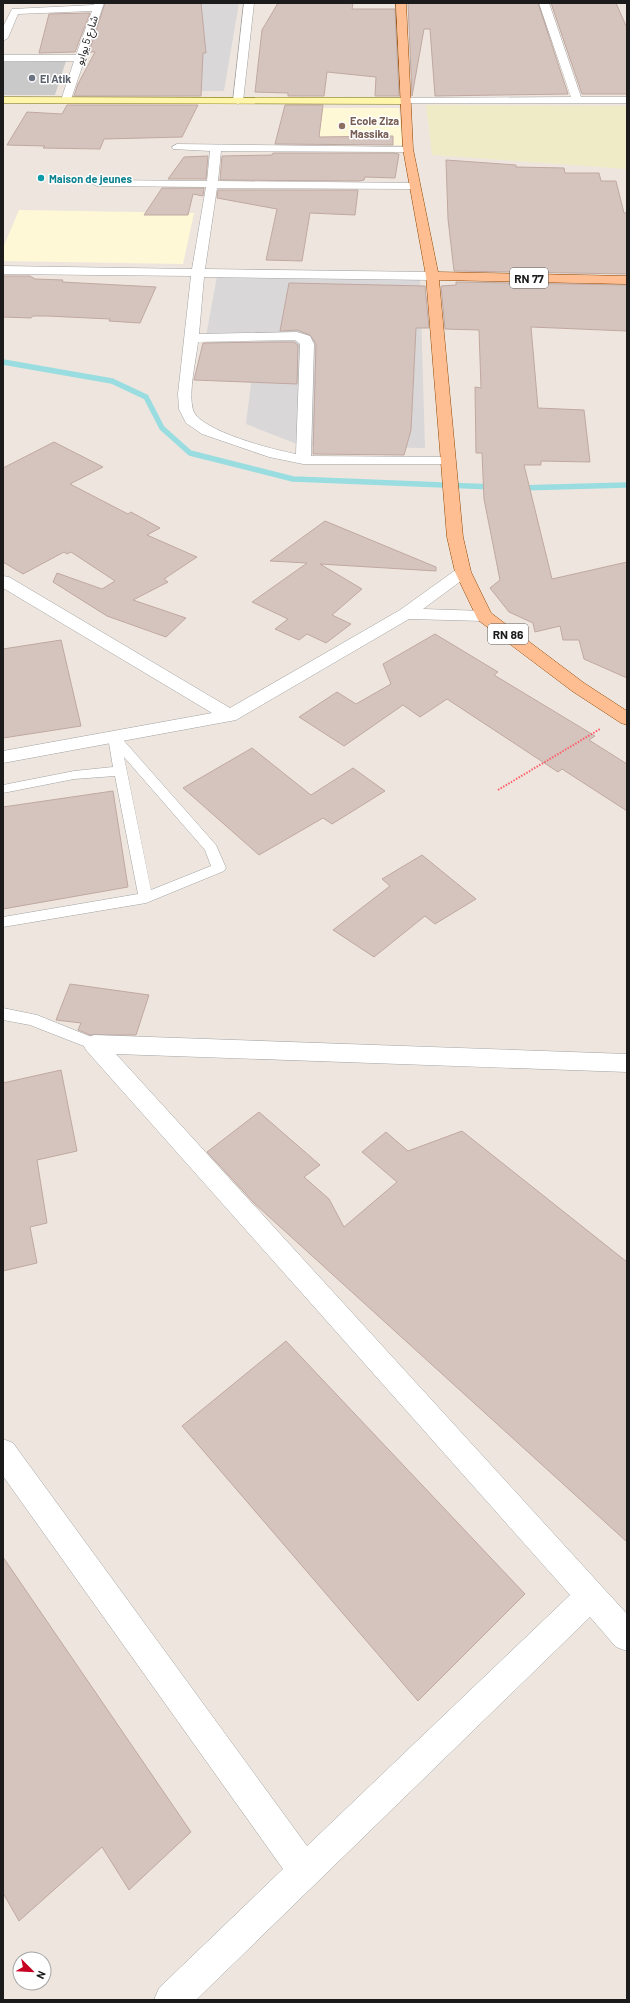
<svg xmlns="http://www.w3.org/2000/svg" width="630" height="2003" font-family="Barlow,'Noto Sans Arabic',sans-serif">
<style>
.residential{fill:#d9d7d8}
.education{fill:#fff8d6}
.religious{fill:#c9c9c9}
.farmland{fill:#efebc7}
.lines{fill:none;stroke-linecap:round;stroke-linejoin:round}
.stream{stroke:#99dde1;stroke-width:5.5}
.building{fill:#d5c4be;stroke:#c0a8a0}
.lane-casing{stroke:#a2a2a2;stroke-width:1}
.street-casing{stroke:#a2a2a2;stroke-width:1}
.secondary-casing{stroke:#736c00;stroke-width:1}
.primary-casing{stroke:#914800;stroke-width:1}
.path{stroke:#ff5e69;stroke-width:2;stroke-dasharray:1.5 1.5;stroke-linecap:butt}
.lane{fill:#fff;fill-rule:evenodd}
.street{fill:#fff;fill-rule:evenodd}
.secondary{fill:#fff5ab;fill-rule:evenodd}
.primary{fill:#ffbd92;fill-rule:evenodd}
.worship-dot{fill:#6b7280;stroke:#fff;stroke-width:1.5}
.education-dot{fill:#8d6e63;stroke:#fff;stroke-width:1.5}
.culture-dot{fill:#0f9aa8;stroke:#fff;stroke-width:1.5}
.labels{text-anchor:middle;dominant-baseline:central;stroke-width:3;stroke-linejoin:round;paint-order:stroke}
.far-street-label{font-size:11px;fill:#1b1b1b;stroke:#fff}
.far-worship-label{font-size:11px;font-weight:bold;fill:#5b616d;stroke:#fff;text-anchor:start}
.far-education-label{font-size:11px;font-weight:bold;fill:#785e54;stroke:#fff;text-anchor:start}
.far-culture-label{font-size:11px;font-weight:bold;fill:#0d838f;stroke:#fff;text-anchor:start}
.shield{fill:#fff;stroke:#5f5f5f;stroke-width:1}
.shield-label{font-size:12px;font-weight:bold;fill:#1b1b1b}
</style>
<rect width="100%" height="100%" fill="#eee6de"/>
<g class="residential">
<path d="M109,3H239L224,91L88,92Z"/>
<path d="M217,276L420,278L425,448L302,446L246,424L252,375H199Z"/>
</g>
<g class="education">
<path d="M284,108H399L403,145L280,144Z"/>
<path d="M19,210L194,213L183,264L3,261V248Z"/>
</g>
<path class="religious" d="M66,61L55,95H3V62Z"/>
<path class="farmland" d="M426,105L627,106V169L432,155Z"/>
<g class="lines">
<g class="stream">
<path d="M3,362L112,381L146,397L162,428L190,453L293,479L494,487"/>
<path d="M519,488L627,485"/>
</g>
</g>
<g class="building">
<path d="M105,3H201L206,53H203L201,96H74L78,84L95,52H89Z"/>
<path d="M278,3H353L352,9H395L399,96H375L376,77L327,72L324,96H288V93L255,92L262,30Z"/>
<path d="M408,3H538L568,94L435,96L430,29H424L412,96Z"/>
<path d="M551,3H616L627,28V94H582Z"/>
<path d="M90,13L75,52L39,53L49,14Z"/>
<path d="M67,105H198L182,137L104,139L100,149L43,148L45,146L7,145L27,112L62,114Z"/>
<path d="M285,105H323L319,137L393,136V145L275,144Z"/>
<path d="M273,153H393L399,154L395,178L365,177L364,180L359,181L220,180L222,156L272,155Z"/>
<path d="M208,156L206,179H168L184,157Z"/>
<path d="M446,160L516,165V167L564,168L565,173H599L601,181H616L624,213H627V274L454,271L448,219Z"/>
<path d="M162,188H204L203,196L193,194L188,215H144Z"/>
<path d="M218,190H358L355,215L310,213L302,261L266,260L277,209L217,198Z"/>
<path d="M3,276H30L35,279L63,280L62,282L156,287L140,323L109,321L110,319L47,316H33L31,318L3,317Z"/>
<path d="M456,282L627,285V331L531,327L538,408L584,410L590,462L541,461V465H524L552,579L627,562V678L584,659L579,640H563L560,626L535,632L533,623L509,612L490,588L500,580L484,499L482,453H476L475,387L481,388L479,330L445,329L441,286L456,285Z"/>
<path d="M289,283L425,286L429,328H416L411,430L404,455L313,454L316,344L310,335L297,330L280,331Z"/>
<path d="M278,342H294L298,345L297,384L194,380L203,343Z"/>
<path d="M54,442L103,467L70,484L128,514L131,512L160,528L147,535L197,557L164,579L168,582L133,600L186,618L166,637L107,616L53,582L57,573L102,589L115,581L71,552L67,554L64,552L23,574L3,562V468Z"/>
<path d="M325,521L436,567V571L320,564L362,589L332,615L351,624L326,643L307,634L299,640L275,629L288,619L252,602L307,563L270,561Z"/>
<path d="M435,634L498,672L494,675L595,736L589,740L627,764V811L562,769L558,772L447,699L420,717L403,705L344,746L299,717L337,692L356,704L391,684L383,664Z"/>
<path d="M61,640L81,726L3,738V649Z"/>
<path d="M252,748L311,795L353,768L385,791L332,824L323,818L259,855L183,788Z"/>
<path d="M113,791L128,887L3,909V807Z"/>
<path d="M422,855L476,899L435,924L425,916L374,957L333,930L390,886L382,879Z"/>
<path d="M70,984L149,995L136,1035H90L78,1030L81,1023L56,1020Z"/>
<path d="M61,1070L77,1151L37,1160L47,1223L30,1227L37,1263L3,1271V1083Z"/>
<path d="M259,1112L320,1165L304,1177L329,1199L344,1227L397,1182L362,1152L386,1132L408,1151L462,1131L627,1262V1542L255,1204L207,1152Z"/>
<path d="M286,1341L525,1594L418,1701L182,1426Z"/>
<path d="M3,1557L191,1832L129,1890L102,1847L19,1921L3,1893Z"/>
</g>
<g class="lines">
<g class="lane-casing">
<g id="lane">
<path d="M114,733L118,734L216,845L226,868L224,871L146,903L3,927V917L138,894L115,776L74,779L3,793V785L74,771L113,767L108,737L110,734ZM124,757L205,850L211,866L151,890Z"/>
<path d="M3,1008L37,1015L99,1040L102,1044L99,1048L94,1050L30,1025L3,1020Z"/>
</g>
</g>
<g class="street-casing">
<g id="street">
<path d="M94,3H104L70,102H62L61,100L74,61H3V55H76L92,11L18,14L8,38L3,41V27L12,9L94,5Z"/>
<path d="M244,3H254L243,101L238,104L233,101Z"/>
<path d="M539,3H549L581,97H627V103H402L401,101L406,98L571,97Z"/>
<path d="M177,144L412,147L413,149L408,152L221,151L218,181L414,183L420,186L414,189L217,188L205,269L432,272L438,276L432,280L204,277L199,334L297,332L310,336L314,344L311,456L448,457L453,458L455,461L453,464H303L269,457L202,434L186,423L179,409L178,394L191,276L3,274V266L192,269L206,187L97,186L91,183L97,180L207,181L210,151L173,149L172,147ZM295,340L300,344L296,454C274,450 200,431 193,410C188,392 196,361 198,342Z"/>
<path d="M463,567L469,569L471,572L469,575L423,609L484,611L490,612L493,616L490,620L484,621L409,619L236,720L3,763V751L212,713L3,588V576L9,577L230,708L400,610L457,569Z"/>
<path d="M94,1035L627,1054V1072L116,1054L627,1614V1651L616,1647L590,1617L196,2000H154L159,1988L283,1869L3,1476V1439L13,1443L307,1846L570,1595L86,1050L83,1044L86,1038Z"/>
</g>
</g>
<g class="secondary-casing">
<path id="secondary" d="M3,97L406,98L411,101L406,104L3,103Z"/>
</g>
<g class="primary-casing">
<path id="primary" d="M396,3H406L413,149L438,272L627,276V284L439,280L463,537L471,572L491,613L584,683L627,711V725L621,723L572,691L478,620L455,572L447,537L426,276L403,149Z"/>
</g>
<path class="path" d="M498,790L600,729"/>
<use href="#lane" class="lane"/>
<use href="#street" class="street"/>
<use href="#secondary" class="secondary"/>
<use href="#primary" class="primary"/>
</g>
<circle class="worship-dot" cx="32" cy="78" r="4"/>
<circle class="education-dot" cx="342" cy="126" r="4"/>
<circle class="culture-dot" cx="41" cy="178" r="4"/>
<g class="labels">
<g class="far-street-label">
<text transform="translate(86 40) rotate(-72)">شارع 5 يوايو</text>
</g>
<g class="far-worship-label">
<text x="40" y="78">El Atik</text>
</g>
<g class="far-education-label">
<text x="350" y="120">Ecole Ziza<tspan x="350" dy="13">Massika</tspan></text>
</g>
<g class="far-culture-label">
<text x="49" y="178">Maison de jeunes</text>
</g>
<g class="shield">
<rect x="510" y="268" width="38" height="20" rx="3"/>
<rect x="488" y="624" width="40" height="20" rx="3"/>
</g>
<g class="shield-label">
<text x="529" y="278">RN 77</text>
<text x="508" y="634">RN 86</text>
</g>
</g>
<rect width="630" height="2003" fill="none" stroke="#1b1b1b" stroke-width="8"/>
<g transform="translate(32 1971) rotate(114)"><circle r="19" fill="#ffffff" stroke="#a4a4a4"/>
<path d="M0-3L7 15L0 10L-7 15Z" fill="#c50022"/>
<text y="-6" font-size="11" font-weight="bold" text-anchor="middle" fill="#1b1b1b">N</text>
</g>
</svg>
